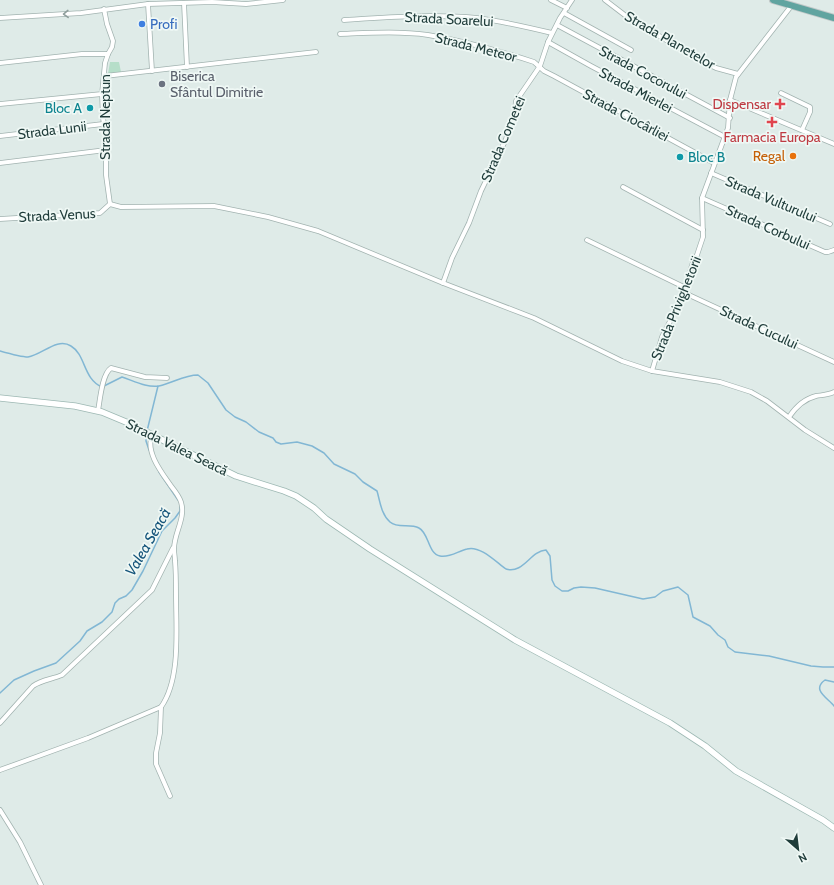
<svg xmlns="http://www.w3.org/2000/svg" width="834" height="885" font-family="Cabin,sans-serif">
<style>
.grass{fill:url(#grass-tufts)}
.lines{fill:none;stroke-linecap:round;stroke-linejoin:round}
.stream{stroke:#82b7d4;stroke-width:1.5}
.minor-casing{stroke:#a2b3b0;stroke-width:5.5}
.secondary-casing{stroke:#9db8b3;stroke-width:7}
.primary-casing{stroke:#c0c8c8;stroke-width:8}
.minor{stroke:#fff;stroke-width:4}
.secondary{stroke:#fff;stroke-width:5.5}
.primary{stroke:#60a4a0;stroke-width:6}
.oneway{stroke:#8f9e9c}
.shop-dot{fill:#3f7fe0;stroke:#eff8f5;stroke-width:1.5}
.worship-dot{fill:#6b7280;stroke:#eff8f5;stroke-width:1.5}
.health-dot{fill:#e0444e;stroke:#eff8f5;stroke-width:1.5}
.culture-dot{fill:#0f9aa8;stroke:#eff8f5;stroke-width:1.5}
.food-dot{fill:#e8710a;stroke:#eff8f5;stroke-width:1.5}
.labels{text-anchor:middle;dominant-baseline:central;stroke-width:3.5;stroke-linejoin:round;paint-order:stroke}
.street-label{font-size:14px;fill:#1f3c3a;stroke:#eff8f5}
.shop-label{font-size:14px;fill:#366cbe;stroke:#eff8f5;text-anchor:start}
.worship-label{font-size:14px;fill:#5b616d;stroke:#eff8f5;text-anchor:start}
.health-label{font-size:14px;fill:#be3a42;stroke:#eff8f5;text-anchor:end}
.culture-label{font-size:14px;fill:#0d838f;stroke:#eff8f5;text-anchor:end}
.food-label{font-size:14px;fill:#c56008;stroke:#eff8f5;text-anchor:end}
.water-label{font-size:15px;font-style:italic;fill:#16557b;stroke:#eff8f5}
</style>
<defs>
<pattern id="grass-tufts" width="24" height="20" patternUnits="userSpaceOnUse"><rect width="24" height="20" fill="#b6dec9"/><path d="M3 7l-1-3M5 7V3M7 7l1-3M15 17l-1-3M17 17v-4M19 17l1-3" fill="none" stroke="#9cbfad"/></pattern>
</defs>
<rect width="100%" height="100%" fill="#dfebe8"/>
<path class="grass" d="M110,62H119L121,72L108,74Z"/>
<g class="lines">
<g class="stream">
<path d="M0,351C7,353 21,357 28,357C42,355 57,337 71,346C86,355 83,379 102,387L122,377C134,381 147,388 159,386C173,383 184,375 198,375L208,383L226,410L235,417L246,422L259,432L273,438L276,442L281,444L297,442L312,446L324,453L334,464L355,474L363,482L377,491C380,501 381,514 390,522C398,529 410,523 419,528C429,533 428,554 440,556C450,558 458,551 467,549C480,545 496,562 506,569C524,574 530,551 546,550L550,556L552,580L555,586L562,591H568L574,588L581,587L595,588L643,599L655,597L663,591L678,587L688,595L693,617L710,626L718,635L725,640L728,647L735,652L769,656L811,666L823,667H834"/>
<path d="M147,431L158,386"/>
<path d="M146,435V441L149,450"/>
<path d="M159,472L178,500"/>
<path d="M834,682L825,680C811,690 828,698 834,706"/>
<path d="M0,693L14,680L34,671L56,663L80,641L87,631L102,622L112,612L115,603L119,599L126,596L132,590L143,571L162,531L175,518L180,511V507"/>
</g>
<g class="minor-casing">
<g id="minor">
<path d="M551,0L567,8"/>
<path d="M605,0L626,16L701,61L716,68L738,74"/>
<path d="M184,3L187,67"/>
<path d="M148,4L152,71"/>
<path d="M104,9L107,24L113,41L112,47L108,54L105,63L102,94L103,118L106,137V175L110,204"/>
<path d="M564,13L631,50"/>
<path d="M0,18L81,13L148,4L212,2L246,4L283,0"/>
<path d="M344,20C388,17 433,14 477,18C502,21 527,27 552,33"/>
<path d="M557,25L730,118"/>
<path d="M340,34C368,33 399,31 428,35C464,41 500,51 534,62L544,71L554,76L714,163"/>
<path d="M548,42L591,66L725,137"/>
<path d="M0,63L82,54H108"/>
<path d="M105,76L316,52"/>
<path d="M781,93L810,107V112L802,130"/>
<path d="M730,100L834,144"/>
<path d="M0,104L102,94"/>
<path d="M0,136L103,124"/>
<path d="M0,163L106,150"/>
<path d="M711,173L830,224"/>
<path d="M623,187L703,230"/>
<path d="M702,198L825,252H828L834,250"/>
<path d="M110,204L121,207L214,206L268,217L318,231L443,283L534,318L622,361L652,371L720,382L751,392L767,401L805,430L834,448"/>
<path d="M0,219L100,213L110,204"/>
<path d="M587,240L686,288"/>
<path d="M443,283L452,258L469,223L481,191L506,139L514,116L516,101L540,66L548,42L560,18L572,0"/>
<path d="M684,294L689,295L834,362"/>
<path d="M652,371L662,337L684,294L692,265L697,255L703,237L702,198L728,128L730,100L736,77L792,5"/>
<path d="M98,411C100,400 102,374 111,368L145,377L167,378"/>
<path d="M789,417C795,408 804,399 816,396C822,395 828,395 834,392"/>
<path d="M161,707L160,733L156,753V764L170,796"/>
<path d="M0,723L33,686C41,680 53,679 62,675L152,590L173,548"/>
<path d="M0,770L88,738L161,707C181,679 176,628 176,595C176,583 176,572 175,561C175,557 174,553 174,549C174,533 186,518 181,502C179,496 175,491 171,486C162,473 145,452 152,435"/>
<path d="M0,810L20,842L41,885"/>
</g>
</g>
<g class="secondary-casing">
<path id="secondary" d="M0,398L75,406L102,412L126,422L236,476L284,491L296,496L314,508L326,519L370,549L515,640L670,723L705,746L736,771L823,820L834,828"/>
</g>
<g class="primary-casing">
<path id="primary" d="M773,0L834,18"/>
</g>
<use href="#minor" class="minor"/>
<use href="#secondary" class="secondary"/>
<use href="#primary" class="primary"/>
</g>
<defs><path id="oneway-chevron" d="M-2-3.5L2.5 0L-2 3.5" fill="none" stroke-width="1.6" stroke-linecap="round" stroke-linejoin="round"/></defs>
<use class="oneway" href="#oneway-chevron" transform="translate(66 14) rotate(178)"/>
<circle class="shop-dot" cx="142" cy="24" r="4"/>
<circle class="worship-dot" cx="162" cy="84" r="4"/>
<g class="health-dot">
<path d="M778 98h4v4h4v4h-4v4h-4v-4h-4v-4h4z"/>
<path d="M770 116h4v4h4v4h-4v4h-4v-4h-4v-4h4z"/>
</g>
<g class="culture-dot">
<circle cx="90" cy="108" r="4"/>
<circle cx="680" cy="157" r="4"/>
</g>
<circle class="food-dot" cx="793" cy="156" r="4"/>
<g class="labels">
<g class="street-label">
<text transform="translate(449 19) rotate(3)">Strada Soarelui</text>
<text transform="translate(670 40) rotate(30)">Strada Planetelor</text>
<text transform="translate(476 47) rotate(14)">Strada Meteor</text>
<text transform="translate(643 72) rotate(28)">Strada Cocorului</text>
<text transform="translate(636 90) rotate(28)">Strada Mierlei</text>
<text transform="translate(626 115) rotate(28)">Strada Ciocârliei</text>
<text transform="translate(105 117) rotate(-90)">Strada Neptun</text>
<text transform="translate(52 130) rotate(-7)">Strada Lunii</text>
<text transform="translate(503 139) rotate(-67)">Strada Cometei</text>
<text transform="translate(771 199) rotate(23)">Strada Vulturului</text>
<text transform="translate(57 215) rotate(-3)">Strada Venus</text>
<text transform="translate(768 227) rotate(24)">Strada Corbului</text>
<text transform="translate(676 308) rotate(-68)">Strada Privighetorii</text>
<text transform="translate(759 327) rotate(25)">Strada Cucului</text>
<text transform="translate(177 447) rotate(26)">Strada Valea Seacă</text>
</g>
<g class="shop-label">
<text x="150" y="24">Profi</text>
</g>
<g class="worship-label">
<text x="170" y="76">Biserica<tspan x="170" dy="16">Sfântul Dimitrie</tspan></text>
</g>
<g class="health-label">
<text x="771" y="104">Dispensar</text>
<text x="772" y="137" text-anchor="middle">Farmacia Europa</text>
</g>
<g class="culture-label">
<text x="82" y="108">Bloc A</text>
<text x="688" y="157" text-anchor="start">Bloc B</text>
</g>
<g class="food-label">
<text x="785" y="156">Regal</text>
</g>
<g class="water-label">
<text transform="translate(148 542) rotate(-60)">Valea Seacă</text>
</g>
</g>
<g transform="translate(798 849) rotate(152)" stroke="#eff8f5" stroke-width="3" paint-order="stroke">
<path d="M0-3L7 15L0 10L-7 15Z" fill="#1f3c3a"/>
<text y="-6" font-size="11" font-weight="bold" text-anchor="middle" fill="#1f3c3a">N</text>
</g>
</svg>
